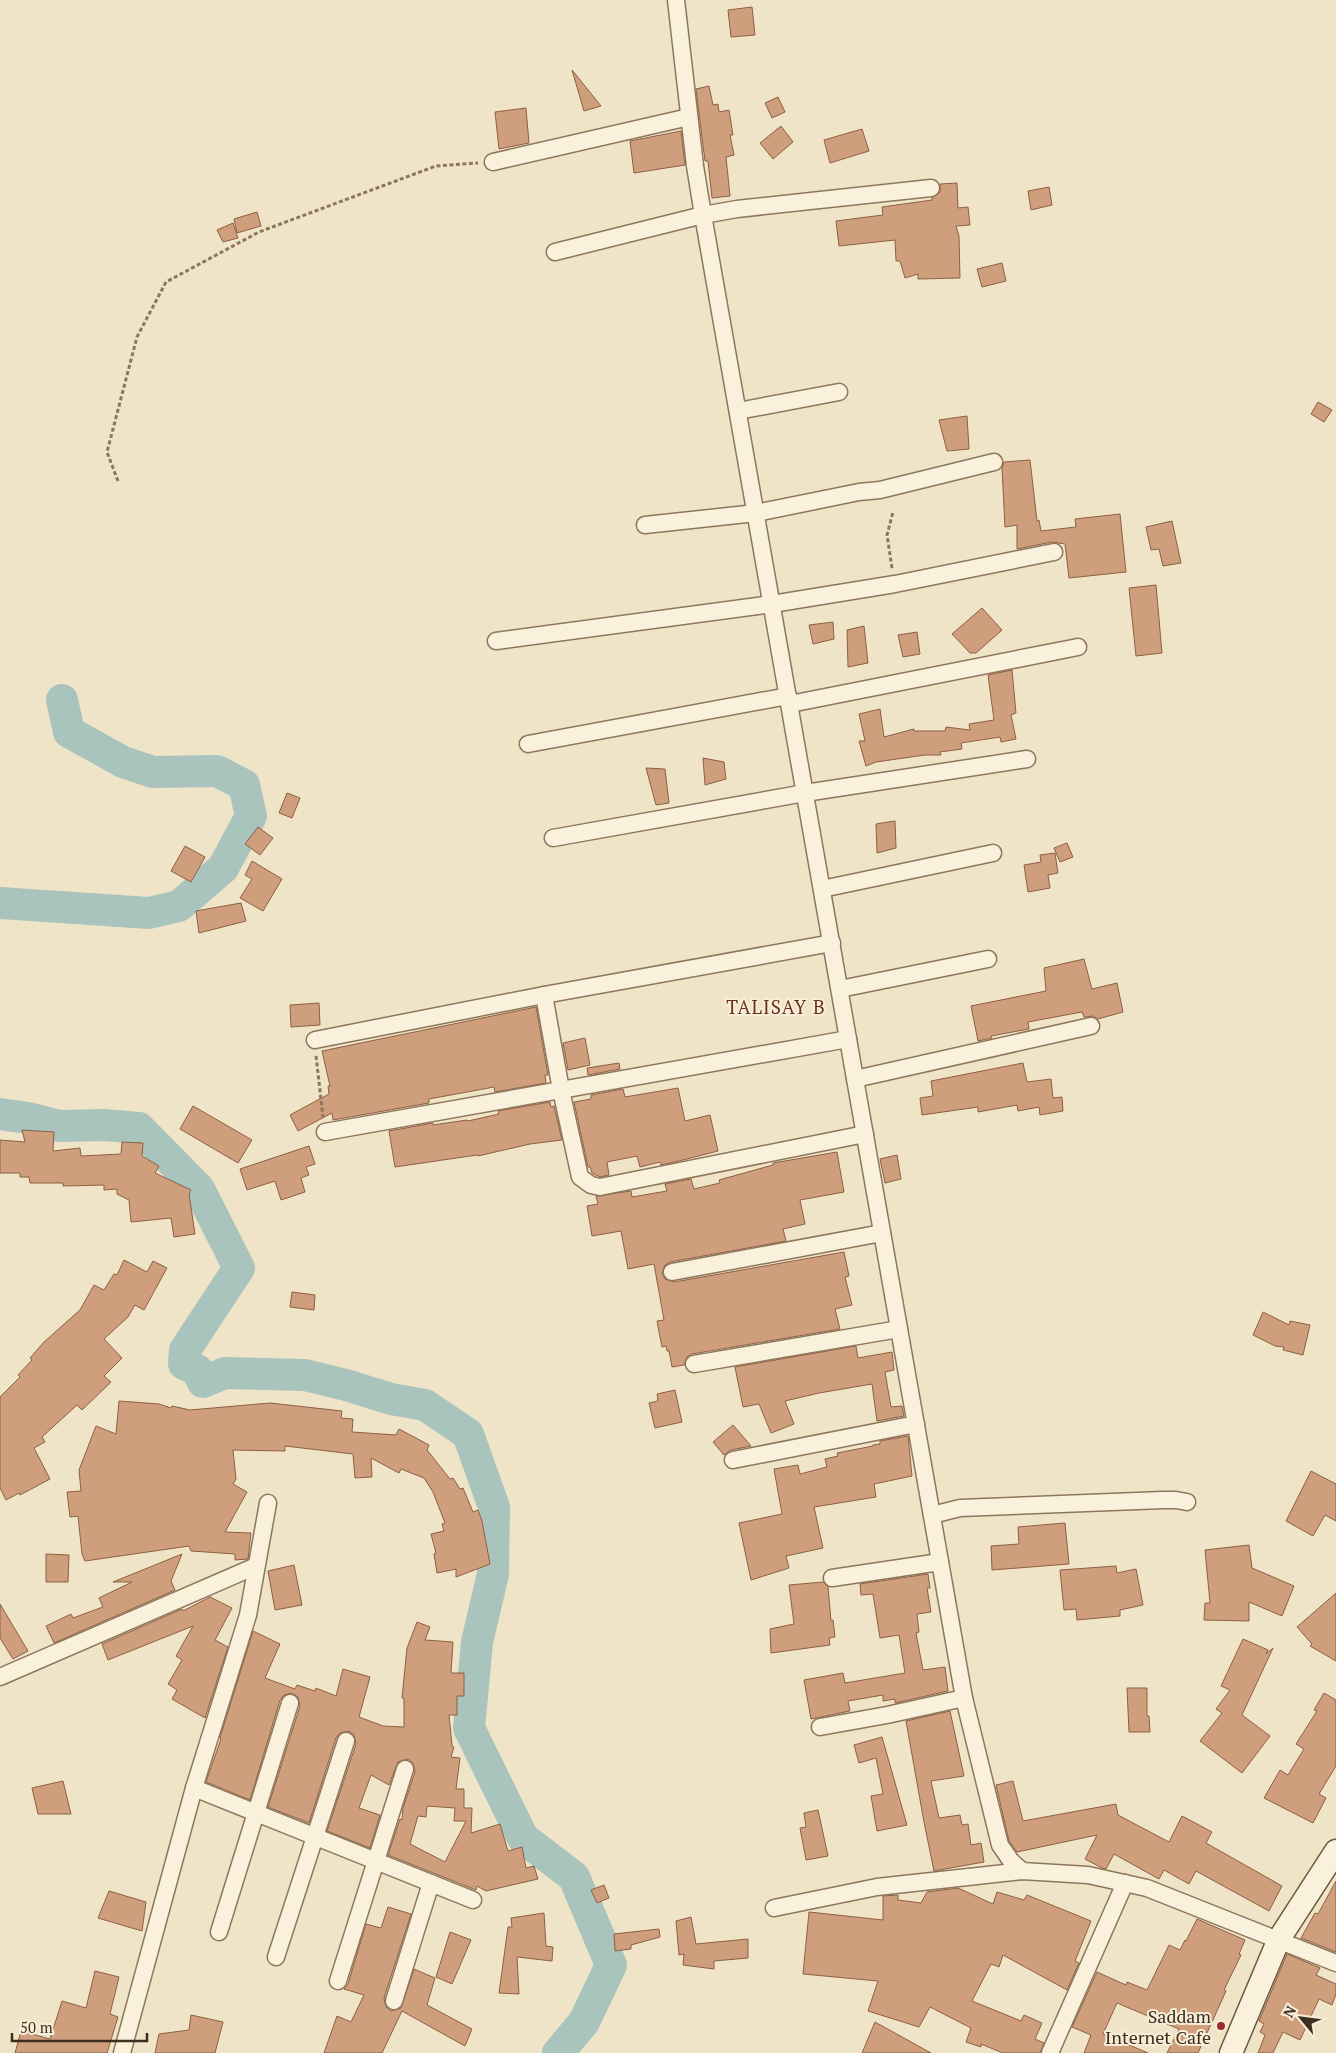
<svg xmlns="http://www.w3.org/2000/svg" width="1336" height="2053" font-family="'PT Serif',serif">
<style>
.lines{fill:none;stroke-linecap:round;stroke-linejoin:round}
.river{stroke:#a9c4bc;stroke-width:32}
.building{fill:#cf9f7d;stroke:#8d5f41;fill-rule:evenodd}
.street-casing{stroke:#8d765c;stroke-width:19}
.secondary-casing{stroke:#6f573f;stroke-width:25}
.path{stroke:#8d765c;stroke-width:3;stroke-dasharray:4 2.5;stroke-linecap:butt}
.street{stroke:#faf1dc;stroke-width:16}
.secondary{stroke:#faf1dc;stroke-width:22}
.poi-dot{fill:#9e2a2b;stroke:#f7eed8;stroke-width:2}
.labels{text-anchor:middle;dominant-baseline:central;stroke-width:4;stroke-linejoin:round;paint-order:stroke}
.poi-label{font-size:18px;fill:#3d2e20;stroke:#f7eed8;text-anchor:end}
.neighbourhood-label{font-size:19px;letter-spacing:1px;fill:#6b2e1e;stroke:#f7eed8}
</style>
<rect width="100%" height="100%" fill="#f0e4c8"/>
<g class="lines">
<g class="river">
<path d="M0,903L149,913L179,906L223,868L251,816L244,785L217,771L153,772L123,762L69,732L62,700"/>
<path d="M0,1114L28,1118L60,1126L104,1125L139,1128L199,1189L239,1268L185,1350L184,1364L197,1370L203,1382L225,1373L305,1375L346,1385L391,1399L425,1405L468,1434L494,1507L493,1574L477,1642L469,1728L523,1838L574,1877L611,1965L584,2022L558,2053"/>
</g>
</g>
<g class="building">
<path d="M752,7L755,35L731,37L728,10Z"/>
<path d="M572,70L601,106L584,111Z"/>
<path d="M709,86L713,105L718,104L719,112L729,110L733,135H730L734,155L726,157L730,196L712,198L708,161H705L696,89Z"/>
<path d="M778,97L785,112L772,118L765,103Z"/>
<path d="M526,108L529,143L499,149L495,112Z"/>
<path d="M781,126L793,142L773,159L760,143Z"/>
<path d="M862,129L869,151L830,163L824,140Z"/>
<path d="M681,131L685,165L634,173L630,141Z"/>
<path d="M957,183L958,208L968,207L970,225L956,226L959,236L960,278L918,279V274L905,278L900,261H896L895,240L839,246L836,221L883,215L882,207L932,200V198L940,192V184Z"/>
<path d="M1049,187L1052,205L1031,210L1028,191Z"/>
<path d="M257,212L261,226L237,233L234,219Z"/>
<path d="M233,223L238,238L223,242L217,230Z"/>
<path d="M1002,263L1006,281L982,287L977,269Z"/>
<path d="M1318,402L1332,410L1324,422L1311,414Z"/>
<path d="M967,416L969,449L947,451L939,420Z"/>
<path d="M1030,460L1037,521L1039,520L1041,531L1076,527L1075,519L1120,514L1126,572L1069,578L1065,544L1052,542L1017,549V525L1005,527L1002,468L1004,462Z"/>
<path d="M1172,521L1181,563L1163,566L1159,549L1151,550L1146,527Z"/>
<path d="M1156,585L1162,653L1136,656L1129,588Z"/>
<path d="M982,608L1002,630L976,653H970L952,634Z"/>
<path d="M833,622L834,639L813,644L809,625Z"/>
<path d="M864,626L868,663L848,667L847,630Z"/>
<path d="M917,632L920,654L903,657L898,635Z"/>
<path d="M1012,670L1016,713L1011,715L1016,739L1001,742L1000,737L961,743L962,749L940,752L941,755H925L876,762L866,766L859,741H865L859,714L880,709L884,737L914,729V731H945L946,727L970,730L969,724L994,720L988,675Z"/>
<path d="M703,758L724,762L726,779L705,785Z"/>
<path d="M646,768L665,769L669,803L656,805Z"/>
<path d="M287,793L300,798L292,818L279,813Z"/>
<path d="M895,821L896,848L877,853L876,824Z"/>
<path d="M258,827L273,838L260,855L245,844Z"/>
<path d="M1067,843L1073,857L1060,862L1054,848Z"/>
<path d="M185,846L205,857L191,882L171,871Z"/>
<path d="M1055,853L1058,873L1048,875L1050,888L1028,892L1024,865L1041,862L1040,855Z"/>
<path d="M252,861L282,879L263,911L240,898L252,879L245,875Z"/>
<path d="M241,903L246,921L199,933L196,911Z"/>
<path d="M1084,959L1092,989L1117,983L1123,1012L1098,1019L1094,1016L1084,1017L1082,1012L1028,1022L1029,1029L991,1036L992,1038L978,1041L971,1006L1046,991L1044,968Z"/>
<path d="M319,1003L320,1025L291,1027L290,1005Z"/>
<path d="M536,1007L548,1075H545L546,1083L495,1092L494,1087L467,1092L429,1099V1103L333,1120L332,1113L298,1131L290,1115L329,1094L328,1086H330L322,1051Z"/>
<path d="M585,1038L590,1065L568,1070L563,1043Z"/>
<path d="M619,1063L620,1069L588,1075L587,1068Z"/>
<path d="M1023,1063L1027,1082L1051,1079L1053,1098L1062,1097L1063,1111L1040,1115L1039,1107L1018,1111L1017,1105L978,1112V1107L922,1115L920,1098L933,1096L931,1081Z"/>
<path d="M678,1088L685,1121L710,1115L718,1151L687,1159L661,1165L660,1162L640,1167L637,1156L607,1162L609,1175L600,1177L592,1173L590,1167H588L574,1102L591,1099V1095L623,1089L625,1097Z"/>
<path d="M550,1102L551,1107L554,1106L562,1140L530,1144L478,1156L477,1155L395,1167L389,1131L433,1123V1125L467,1120L468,1121L499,1114L498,1111Z"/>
<path d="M193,1106L252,1140L238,1163L180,1129Z"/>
<path d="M22,1130L54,1132L53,1151L80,1148L81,1156L121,1154L122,1142L143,1143L142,1156L159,1166L155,1173L191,1190L189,1194L195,1234L174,1237L171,1218L131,1222L129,1200L117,1194V1189L104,1190V1185L63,1186V1183H30L29,1177H20V1173H0V1140L25,1142Z"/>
<path d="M309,1146L315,1164L306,1167L309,1175L301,1178L305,1192L281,1200L275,1181L247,1190L240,1169Z"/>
<path d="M837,1152L844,1192L800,1200L805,1224L783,1229L786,1241L670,1262L665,1265L662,1273L665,1279L674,1282L844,1252L849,1276L845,1277L852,1305L835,1309L840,1329L692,1354L687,1357L684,1365L672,1367L669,1351H667L666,1346L662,1347L657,1321L664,1320L654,1264L628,1269L621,1231L592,1236L587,1206L598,1204L596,1196L631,1191L632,1197L667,1191L665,1184L691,1179L694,1189L720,1183L719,1180L773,1165V1163Z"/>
<path d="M897,1155L901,1179L885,1183L880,1159Z"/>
<path d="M124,1260L147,1272L153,1261L167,1268L144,1310L135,1305L128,1317L104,1339L122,1358L104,1376L111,1382L82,1410L77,1405L42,1437L45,1442L34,1448L50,1479L20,1495L19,1493L6,1500L0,1488V1397L20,1377L18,1375L32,1360L30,1358L44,1342L80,1310L94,1285L104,1290L114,1274L117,1275Z"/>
<path d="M292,1292L315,1295L314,1310L290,1307Z"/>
<path d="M1263,1312L1289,1325L1290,1321L1310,1325L1303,1355L1283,1350L1284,1347L1275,1346L1253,1335Z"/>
<path d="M856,1346L858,1358L892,1352L894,1370L885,1372L891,1407L902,1406L904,1416L877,1421L872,1384L819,1393L785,1401L794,1424L771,1433L759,1404L743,1407L735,1367Z"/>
<path d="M675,1390L682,1422L655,1428L649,1403L658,1401L657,1394Z"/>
<path d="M119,1401L159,1404L171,1408L172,1406L190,1410L270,1403L342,1411L341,1418L353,1419L352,1432L396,1435L399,1429L429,1445L427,1450L450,1479L453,1478L460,1489L463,1488L473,1512L478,1510L482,1521L490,1564L456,1577V1569L437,1573L434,1554L436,1553L431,1534L444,1531L442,1524L445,1523L433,1492L424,1478L401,1469L399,1473L371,1458L372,1477L355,1478L353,1454L285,1446V1451L233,1450L236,1479L233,1484L247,1492L225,1532L251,1533L248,1559L235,1560V1554L191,1551L189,1546L85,1561L82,1554L78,1516L70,1517L67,1492L81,1491L79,1470L96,1426L116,1434Z"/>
<path d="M733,1425L751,1446L731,1450L724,1455L713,1442Z"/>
<path d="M908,1436L912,1476L874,1484L876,1497L814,1507L823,1548L786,1556L789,1568L751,1580L739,1523L782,1514L774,1469L798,1465L800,1474L827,1467L825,1459L838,1456L837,1453L873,1446V1445L880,1444V1441Z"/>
<path d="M1311,1471L1336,1484V1521L1325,1515L1313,1536L1286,1521Z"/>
<path d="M1065,1523L1069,1564L992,1570L991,1546L1019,1544L1018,1527Z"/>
<path d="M1249,1545L1252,1568L1294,1586L1282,1616L1249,1602V1621L1204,1620L1205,1603H1210L1205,1550Z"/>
<path d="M46,1554L69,1555L68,1582H46Z"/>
<path d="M182,1554L171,1581L175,1590L54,1643L46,1626L71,1614L73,1618L103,1607L99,1598L132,1582H113Z"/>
<path d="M294,1565L302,1605L275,1610L268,1571Z"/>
<path d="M1116,1566L1117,1573L1136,1569L1143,1605L1120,1610V1616L1077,1620L1076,1609L1064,1610L1060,1570Z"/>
<path d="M928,1574L930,1588H927L931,1612L917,1614L919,1632L916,1633L923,1670L945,1667L948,1691L895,1703V1699L883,1701V1695L848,1701L850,1711L811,1719L804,1680L843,1673L845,1683L905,1673L899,1635L880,1638L873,1594L861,1595L860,1584Z"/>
<path d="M823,1582L828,1587L831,1621L833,1620L835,1637L829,1638L830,1645L771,1653L770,1629L794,1624L789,1585Z"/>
<path d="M1336,1593V1661L1310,1646L1312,1644L1297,1627Z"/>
<path d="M210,1597L232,1608L215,1640L228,1647L205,1718L172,1699L177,1690L168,1684L182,1660L176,1656L193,1626L108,1660L102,1644L182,1609L183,1611Z"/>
<path d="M0,1604L28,1651L13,1659L0,1638Z"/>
<path d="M417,1622L430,1627L425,1640L453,1642L451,1673H464V1696H457V1715H449L452,1746L454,1747L451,1757L460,1758L456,1789H464V1808H472L471,1833L500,1824L508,1851L522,1847L526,1868L534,1866L538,1879L486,1891L477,1886L476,1890L388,1855L400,1819L402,1820L403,1808L415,1772L413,1763L408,1759L398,1762L389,1785L371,1775L359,1808L380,1815L370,1848L327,1831L356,1744L354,1735L349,1731L340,1733L336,1738L309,1823L268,1807L300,1706L298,1697L292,1693L284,1695L280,1700L250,1800L206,1782L221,1739L220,1738L253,1631L280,1644L265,1678L295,1689L297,1685L315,1691L316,1688L336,1696L343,1669L370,1677L359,1717L383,1726L404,1727V1698H402L407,1648ZM427,1806L455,1808L454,1821H466L445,1862L410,1844L418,1816L426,1817Z"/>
<path d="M1243,1639L1268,1650L1266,1654L1273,1648L1242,1715L1270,1736L1242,1773L1200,1741L1222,1713L1216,1709L1230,1690L1221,1686Z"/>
<path d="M1127,1688H1147V1716H1149L1150,1732H1129Z"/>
<path d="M1324,1693L1336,1700V1766L1319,1794L1326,1798L1313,1823L1264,1798L1280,1770L1288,1775L1304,1749L1296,1744L1317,1711L1314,1710Z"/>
<path d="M950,1711L964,1776L931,1781L939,1818L960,1815L962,1825L968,1824L971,1845L981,1843L984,1862L934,1871L924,1822L906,1721Z"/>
<path d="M882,1737L907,1825L877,1831L871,1796L883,1794L876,1758L859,1763L854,1745Z"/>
<path d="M63,1781L71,1814H38L32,1788Z"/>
<path d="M1013,1781L1023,1821L1116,1804L1118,1815L1169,1842L1182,1816L1212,1832L1206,1843L1282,1886L1269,1911L1196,1871L1189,1884L1164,1870L1159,1879L1114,1854L1106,1869L1102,1868L1085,1859L1097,1835L1017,1852L1009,1841L996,1785Z"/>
<path d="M818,1810L828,1856L806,1860L800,1828L806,1827L804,1813Z"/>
<path d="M1336,1881V1952L1301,1938L1315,1913L1318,1914Z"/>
<path d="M604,1885L609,1898L597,1903L591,1890Z"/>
<path d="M958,1888L993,1904L997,1892L1024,1900L1027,1895L1091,1921L1075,1961L1079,1963L1067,1990L1003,1955L999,1967L991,1964L972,2001L1021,2021L1024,2015L1042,2023L1035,2039L1044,2043L1040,2053H1003L981,2044V2047L966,2042L971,2028L930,2007L919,2027L868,2011L878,1981L803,1974L809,1912L883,1920V1896L898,1895V1900L921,1903L927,1892Z"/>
<path d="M109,1891L146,1902L142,1931L98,1918Z"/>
<path d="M388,1907L411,1914L384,1998L386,2007L391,2011L401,2008L414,1969L435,1978L427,2005L472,2029L465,2046L402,2011L382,2053H324L337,2016L351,2022L364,1995L344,1989L348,1984L366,1924L381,1928Z"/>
<path d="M544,1913L546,1946L553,1947L552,1961L517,1957L519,1994L499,1993L508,1927H512L511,1918Z"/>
<path d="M691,1917L696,1944L748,1939V1958L714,1961V1969L683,1965L684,1954L679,1955L676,1921Z"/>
<path d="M1197,1919L1245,1940L1239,1954L1241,1955L1224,1990L1226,1991L1198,2053H1167L1179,2029L1117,2003L1103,2034L1148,2053H1084L1091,2035L1072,2027L1097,1972L1126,1985L1127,1982L1147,1990L1169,1945L1180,1950L1185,1940L1186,1941Z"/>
<path d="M659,1929L660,1937L631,1945V1949L615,1951L614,1934Z"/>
<path d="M450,1932L471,1940L452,1984L436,1977Z"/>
<path d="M1287,1954L1320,1968L1316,1975L1336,1984V1994L1332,2005L1319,1999L1300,2040L1283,2032L1273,2053H1258L1265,2035L1260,2032L1264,2024L1259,2021Z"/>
<path d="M95,1971L119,1977L110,2014L118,2017L107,2053H15L21,2031L50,2039L62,2001L86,2008Z"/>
<path d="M191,2015L223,2022L215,2053H155L159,2034L189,2030Z"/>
<path d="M875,2022L931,2053H862Z"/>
</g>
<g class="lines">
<g class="street-casing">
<g id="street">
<path d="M676,0L695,166L703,215L964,1698L1000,1845L1011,1861L1022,1871"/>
<path d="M493,162L689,117"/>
<path d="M555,252L703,215L737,209L931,188"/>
<path d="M738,411L839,392"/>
<path d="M645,525L756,513L859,492L880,490L994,462"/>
<path d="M496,641L772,604L895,584L1054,552"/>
<path d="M790,704L1078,647"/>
<path d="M528,744L788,696"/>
<path d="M553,838L805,793L1027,759"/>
<path d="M822,889L993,853"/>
<path d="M840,989L988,959"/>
<path d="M544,995L561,1090L580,1177L591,1185L600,1187L865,1134"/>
<path d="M315,1040L544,995L832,943"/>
<path d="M855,1079L1091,1026"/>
<path d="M325,1132L848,1039"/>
<path d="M672,1272L882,1233"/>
<path d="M694,1364L899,1329"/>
<path d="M733,1460L916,1424"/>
<path d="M932,1515L960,1508L1163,1500H1176L1187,1502"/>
<path d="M832,1578L940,1562"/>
<path d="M0,1677L256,1566"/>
<path d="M820,1727L887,1715L964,1698"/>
<path d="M194,1788L473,1900"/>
<path d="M774,1908L877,1887L1022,1871L1088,1875L1147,1888L1336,1963"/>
<path d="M219,1932L290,1703"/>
<path d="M276,1957L346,1741"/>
<path d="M338,1981L405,1769"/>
<path d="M394,2001L431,1883"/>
<path d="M122,2053L194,1788L248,1615L268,1503"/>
<path d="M1050,2053L1125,1883"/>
</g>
</g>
<g class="secondary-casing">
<path id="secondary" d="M1231,2053L1279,1939L1336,1851"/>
</g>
<g class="path">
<path d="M118,481L107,452L137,337L166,282L259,232L436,166L478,163"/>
<path d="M892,568L887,535L893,512"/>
<path d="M316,1056L323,1117"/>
</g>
<use href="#street" class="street"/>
<use href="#secondary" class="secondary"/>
</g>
<circle class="poi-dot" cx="1221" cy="2026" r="5"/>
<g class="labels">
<g class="poi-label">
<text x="1211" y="2016">Saddam<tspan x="1211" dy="21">Internet Cafe</tspan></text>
</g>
<g class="neighbourhood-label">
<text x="776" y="1006">TALISAY B</text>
</g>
</g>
<g transform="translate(1301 2018) rotate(299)" stroke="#f7eed8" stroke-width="4" paint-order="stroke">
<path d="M0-4L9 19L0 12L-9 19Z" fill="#3d2e20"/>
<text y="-8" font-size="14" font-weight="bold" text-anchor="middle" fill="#3d2e20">N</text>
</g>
<path d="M12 2033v8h135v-8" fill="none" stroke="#3d2e20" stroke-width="2.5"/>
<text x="20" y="2033" font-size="15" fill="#3d2e20" stroke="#f7eed8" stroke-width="4" paint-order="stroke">50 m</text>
</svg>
